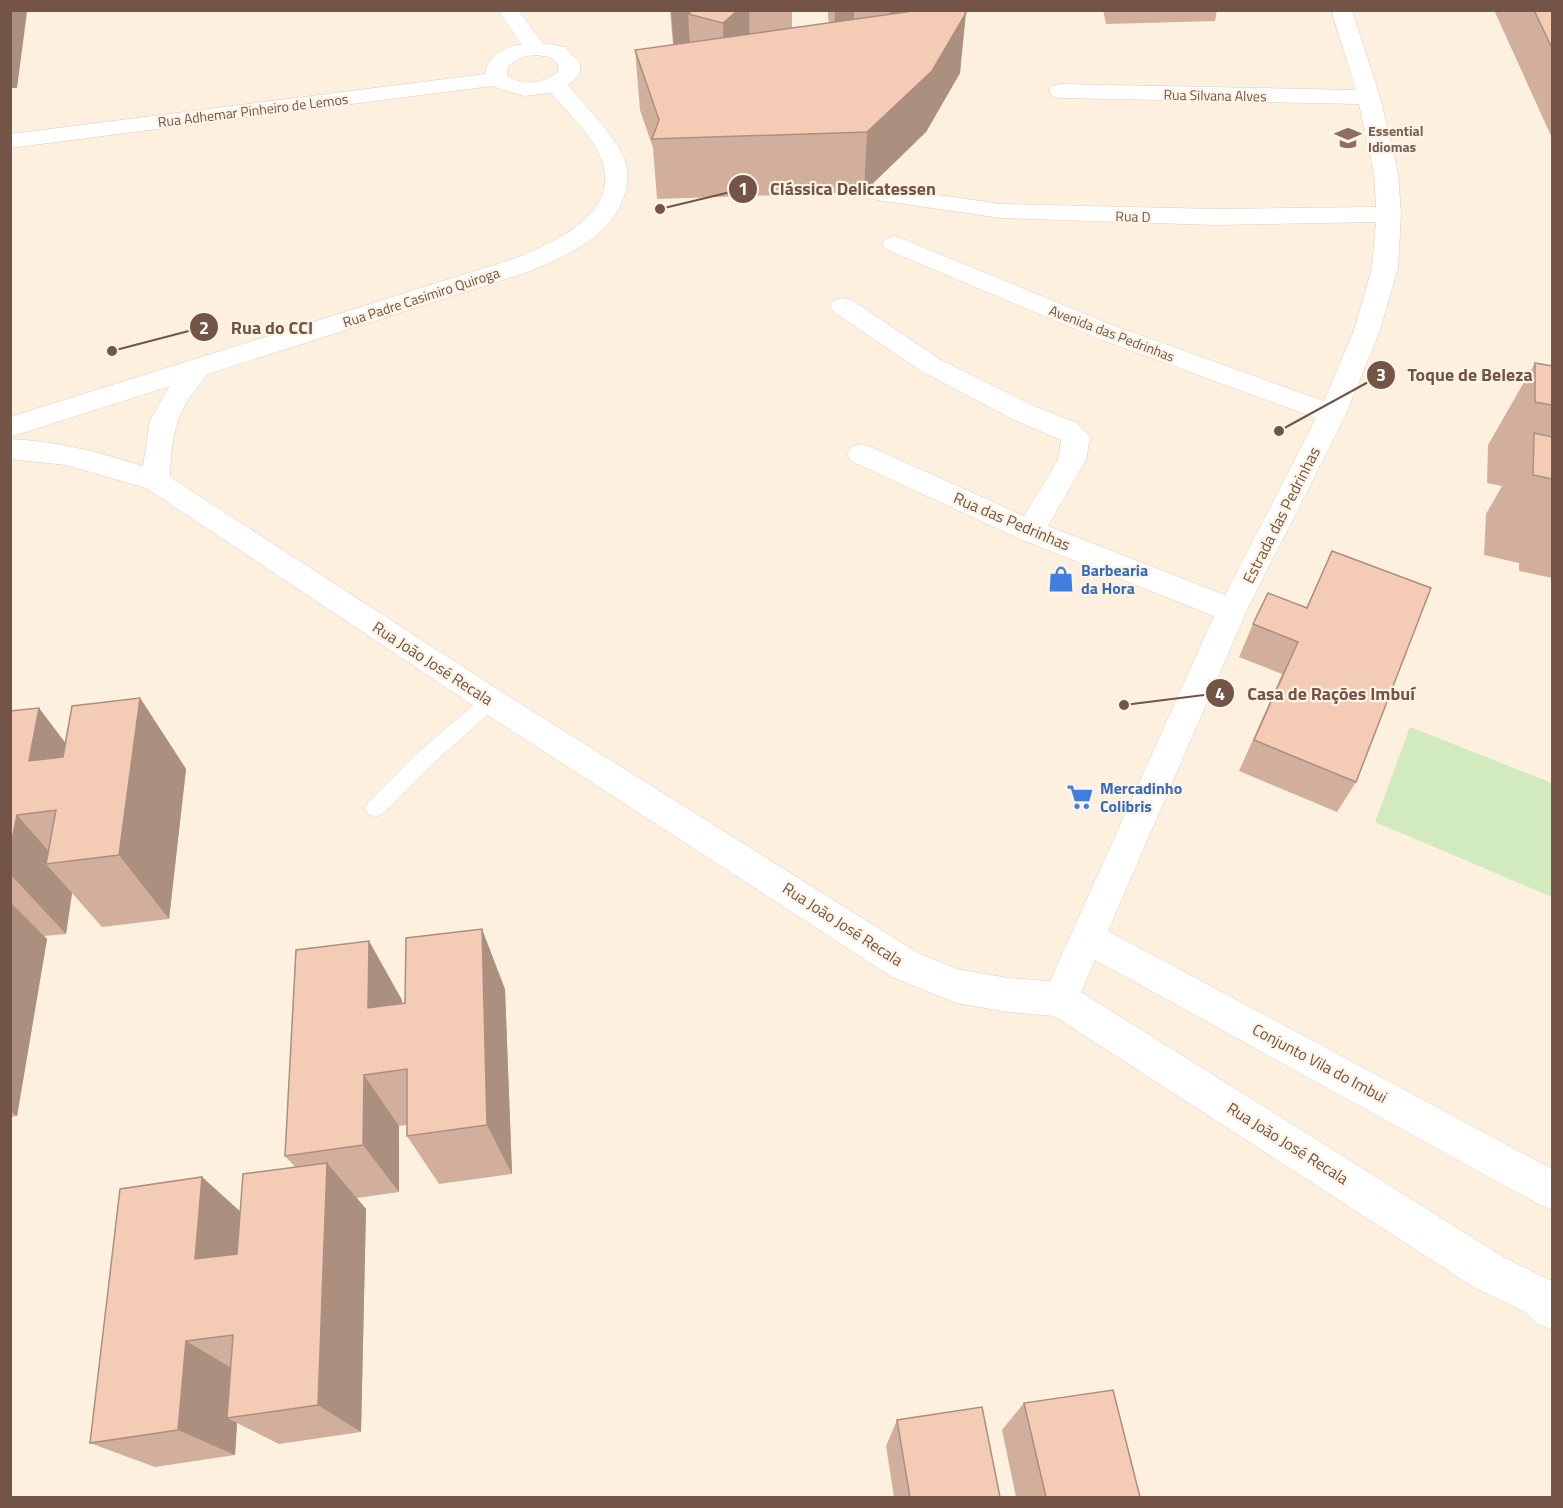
<svg xmlns="http://www.w3.org/2000/svg" width="1563" height="1508" font-family="'Titillium Web',sans-serif">
<style>
.green{fill:#d2ebbe}
.lines{fill:none;stroke-linecap:round;stroke-linejoin:round}
.service-casing{stroke:#e1ccbb;stroke-width:1}
.minor-casing{stroke:#e1ccbb;stroke-width:1}
.tertiary-casing{stroke:#e1ccbb;stroke-width:1}
.service{fill:#fff;fill-rule:evenodd}
.minor{fill:#fff;fill-rule:evenodd}
.tertiary{fill:#fff;fill-rule:evenodd}
.wall{fill:#d2af9d}
.shaded-wall{fill:#ab8f7f}
.building{fill:#f4ccb6;stroke:#ab8f7f;stroke-width:1.5}
.labels{text-anchor:middle;dominant-baseline:central;stroke-width:4.5;stroke-linejoin:round;paint-order:stroke}
.far-street-label{font-size:14px;fill:#745446;stroke:#fff4e6}
.far-education-label{font-size:14px;font-weight:bold;fill:#785e54;stroke:#fff4e6;text-anchor:start}
.street-label{font-size:16px;fill:#745446;stroke:#fff4e6}
.shop-label{font-size:16px;font-weight:bold;fill:#366cbe;stroke:#fff4e6;text-anchor:start}
.leader{fill:none;stroke:#745446;stroke-width:2}
.callout-dot{fill:#745446;stroke:#fff4e6;stroke-width:2}
.mark-label{font-size:18px;text-anchor:middle;font-weight:bold;fill:#fff}
.callout-label{font-size:18px;text-anchor:middle;font-weight:bold;fill:#745446;stroke:#fff4e6;stroke-width:4.5;stroke-linejoin:round;paint-order:stroke}
</style>
<rect width="100%" height="100%" fill="#fdf0df"/>
<path class="green" d="M1410,727L1552,783V897L1375,822Z"/>
<g class="lines">
<g class="service-casing">
<path id="service" d="M491,693L498,696L501,701L498,706L437,760L382,814L375,817L368,814L365,808L368,802L423,748L484,696Z"/>
</g>
<g class="minor-casing">
<path id="minor" d="M1331,10H1352L1380,97L1398,173L1401,214L1398,268L1380,330L1346,414L1247,610L1108,931L1552,1169V1210L1538,1204L1095,960L1081,992L1505,1258L1552,1281V1330L1537,1324L1525,1312L1475,1288L1054,1016L1008,1012L956,1003L892,977L480,710L146,488L66,465L10,459V439C56,441 99,452 143,466L150,420L167,390L189,362L198,359L207,362L211,368C204,380 194,391 186,403C173,425 171,451 170,477L502,692L918,953L957,969L1008,978L1050,981L1214,616L1020,539L851,461L847,454L851,447L861,444L871,447L1024,516L1058,460L1061,440L1014,420L921,371L834,312L830,306L834,300L843,298L852,300L939,359L1034,406L1077,423L1090,437L1086,460L1048,526L1225,595L1316,418L1094,337L885,249L882,244L885,239L894,236L903,239L1112,325L1324,401L1354,330L1372,268L1376,222L1215,225L1001,218L877,200L868,198L865,193L868,188L877,186L1001,204L1215,209L1376,207L1374,173L1359,104L1060,98L1052,96L1049,91L1052,86L1060,84L1356,90Z"/>
</g>
<g class="tertiary-casing">
<path id="tertiary" d="M497,10H518L543,43L565,47L580,62V74L568,85C586,107 609,128 622,154C628,164 629,178 626,190C614,236 569,255 528,272L10,437V417L510,260C551,244 627,213 599,154C588,131 567,112 551,93L524,96L492,86L10,148V134L485,74C487,55 505,47 522,44ZM536,55L550,57L558,64V72C541,84 526,86 507,76L508,66L521,57Z"/>
</g>
<use href="#service" class="service"/>
<use href="#minor" class="minor"/>
<use href="#tertiary" class="tertiary"/>
</g>
<g class="wall">
<path d="M670,10H792V28L829,23L828,18V10H963L960,73L926,132L864,192L657,199L653,148L640,110L635,50L673,45Z"/>
<path d="M1103,10H1217L1215,21L1106,24Z"/>
<path d="M1494,10H1552V138Z"/>
<path d="M1535,363L1552,366V578L1519,571V563L1484,555L1486,514L1502,486L1487,483L1488,445Z"/>
<path d="M1332,551L1356,782L1337,812L1239,771L1282,674L1239,657L1253,624L1306,608Z"/>
<path d="M140,698L186,769L169,919L102,927L72,893L66,934L44,936L47,939L17,1116L10,1117V711L65,743Z"/>
<path d="M505,989L512,1174L439,1184L407,1136V1125L399,1126V1192L357,1198L366,1209L361,1432L279,1444L237,1423L235,1455L155,1467L90,1443L202,1177L240,1212L295,1167L285,1156L402,1000V1003Z"/>
<path d="M1024,1403L1140,1497H1016L1002,1430Z"/>
<path d="M897,1420L1000,1497H894L886,1446Z"/>
</g>
<g class="shaded-wall">
<path d="M10,10H26L27,12L17,88H10Z"/>
<path d="M671,10H691L692,15L688,14L691,61L675,63Z"/>
<path d="M738,10H749L750,62L725,83L723,23Z"/>
<path d="M835,10H854L853,44L834,46Z"/>
<path d="M890,10H911L908,45L886,65Z"/>
<path d="M966,13L960,73L926,132L864,192L867,132Z"/>
<path d="M140,698L186,769L169,919L119,855Z"/>
<path d="M39,708L92,778L29,761Z"/>
<path d="M17,815L58,862L46,864L72,893L66,934L10,874V851Z"/>
<path d="M10,902L47,939L17,1116L10,1111Z"/>
<path d="M482,929L505,989L512,1174L487,1125Z"/>
<path d="M369,941L402,1000V1063L368,1008Z"/>
<path d="M364,1075L399,1126V1192L363,1145Z"/>
<path d="M327,1163L366,1209L361,1432L318,1405Z"/>
<path d="M202,1177L252,1222L247,1298L195,1259Z"/>
<path d="M186,1341L240,1373L227,1418L237,1423L235,1455L178,1430Z"/>
</g>
<g class="building">
<path d="M693,10H738L723,23L688,14Z"/>
<path d="M920,10H963L966,13L932,71L867,132L652,139L659,120L635,50Z"/>
<path d="M1534,10H1552V48Z"/>
<path d="M1535,363L1552,366V405L1535,402Z"/>
<path d="M1534,433L1552,437V479L1533,475Z"/>
<path d="M1332,551L1431,588L1356,782L1254,740L1298,642L1253,624L1268,593L1307,608Z"/>
<path d="M140,698L119,855L46,864L56,810L17,815L10,851V711L39,708L29,761L63,757L72,706Z"/>
<path d="M482,929L487,1125L407,1136V1069L364,1075L363,1145L285,1156L296,950L369,941L368,1008L405,1003L406,938Z"/>
<path d="M327,1163L318,1405L227,1418L233,1335L186,1341L178,1430L90,1443L120,1189L202,1177L195,1259L237,1254L243,1174Z"/>
<path d="M1113,1390L1140,1497H1043H1046L1024,1403Z"/>
<path d="M982,1407L1000,1497H910L897,1420Z"/>
</g>
<defs>
<g id="school-bare" transform="scale(2.07)"><path d="M0-5L7-2L0 1L-7-2ZM-4 1L0 2.5L4 1V4Q0 6-4 4Z" fill="#8d6e63" stroke="#fff4e6" stroke-width="2.5" paint-order="stroke"/></g>
<g id="shop-bare" transform="scale(2.07)"><path d="M-5-2.5h2.3a2.7 3.5 0 0 1 5.4 0H5L5.5 6h-11ZM-1.5-2.5h3a1.5 2.3 0 0 0-3 0Z" fill="#3f7fe0" stroke="#fff4e6" stroke-width="2.5" paint-order="stroke"/></g>
<g id="supermarket-bare" transform="scale(2.07)"><path d="M-6-5.5h2.5l.6 2H6L4.5 2H-2.5L-4.4-4H-6ZM-1.5 3.2a1.3 1.3 0 1 0 .1 0ZM3 3.2a1.3 1.3 0 1 0 .1 0Z" fill="#3f7fe0" stroke="#fff4e6" stroke-width="2.5" paint-order="stroke"/></g>
</defs>
<g fill-rule="evenodd">
<use href="#school-bare" x="1348" y="138"/>
<use href="#shop-bare" x="1061" y="579"/>
<use href="#supermarket-bare" x="1080" y="797"/>
</g>
<g class="labels">
<g class="far-street-label">
<text transform="translate(1215 95) rotate(1)">Rua Silvana Alves</text>
<text transform="translate(253 110) rotate(-7)">Rua Adhemar Pinheiro de Lemos</text>
<text transform="translate(1133 216) rotate(1)">Rua D</text>
<text transform="translate(421 297) rotate(-18)">Rua Padre Casimiro Quiroga</text>
<text transform="translate(1112 333) rotate(21)">Avenida das Pedrinhas</text>
</g>
<g class="far-education-label">
<text x="1368" y="130">Essential<tspan x="1368" dy="16">Idiomas</tspan></text>
</g>
<g class="street-label">
<text transform="translate(1281 515) rotate(-63)">Estrada das Pedrinhas</text>
<text transform="translate(1012 521) rotate(23)">Rua das Pedrinhas</text>
<text transform="translate(433 663) rotate(33)">Rua João José Recala</text>
<text transform="translate(843 924) rotate(33)">Rua João José Recala</text>
<text transform="translate(1320 1063) rotate(28)">Conjunto Vila do Imbui</text>
<text transform="translate(1288 1143) rotate(32)">Rua João José Recala</text>
</g>
<g class="shop-label">
<text x="1081" y="570">Barbearia<tspan x="1081" dy="18">da Hora</tspan></text>
<text x="1100" y="788">Mercadinho<tspan x="1100" dy="18">Colibris</tspan></text>
</g>
</g>
<path class="leader" d="M660 209L743 189M112 351L204 327M1279 431L1381 375M1124 705L1220 693"/>
<g class="callout-dot">
<circle cx="660" cy="209" r="6"/>
<circle cx="112" cy="351" r="6"/>
<circle cx="1279" cy="431" r="6"/>
<circle cx="1124" cy="705" r="6"/>
<circle cx="743" cy="189" r="15"/>
<circle cx="204" cy="327" r="15"/>
<circle cx="1381" cy="375" r="15"/>
<circle cx="1220" cy="693" r="15"/>
</g>
<g class="mark-label">
<text x="743" y="195">1</text>
<text x="204" y="334">2</text>
<text x="1381" y="381">3</text>
<text x="1220" y="700">4</text>
</g>
<g class="callout-label">
<text x="853" y="195">Clássica Delicatessen</text>
<text x="272" y="334">Rua do CCI</text>
<text x="1470" y="381">Toque de Beleza</text>
<text x="1331" y="700">Casa de Rações Imbuí</text>
</g>
<rect width="1563" height="1508" fill="none" stroke="#745446" stroke-width="24"/>
</svg>
